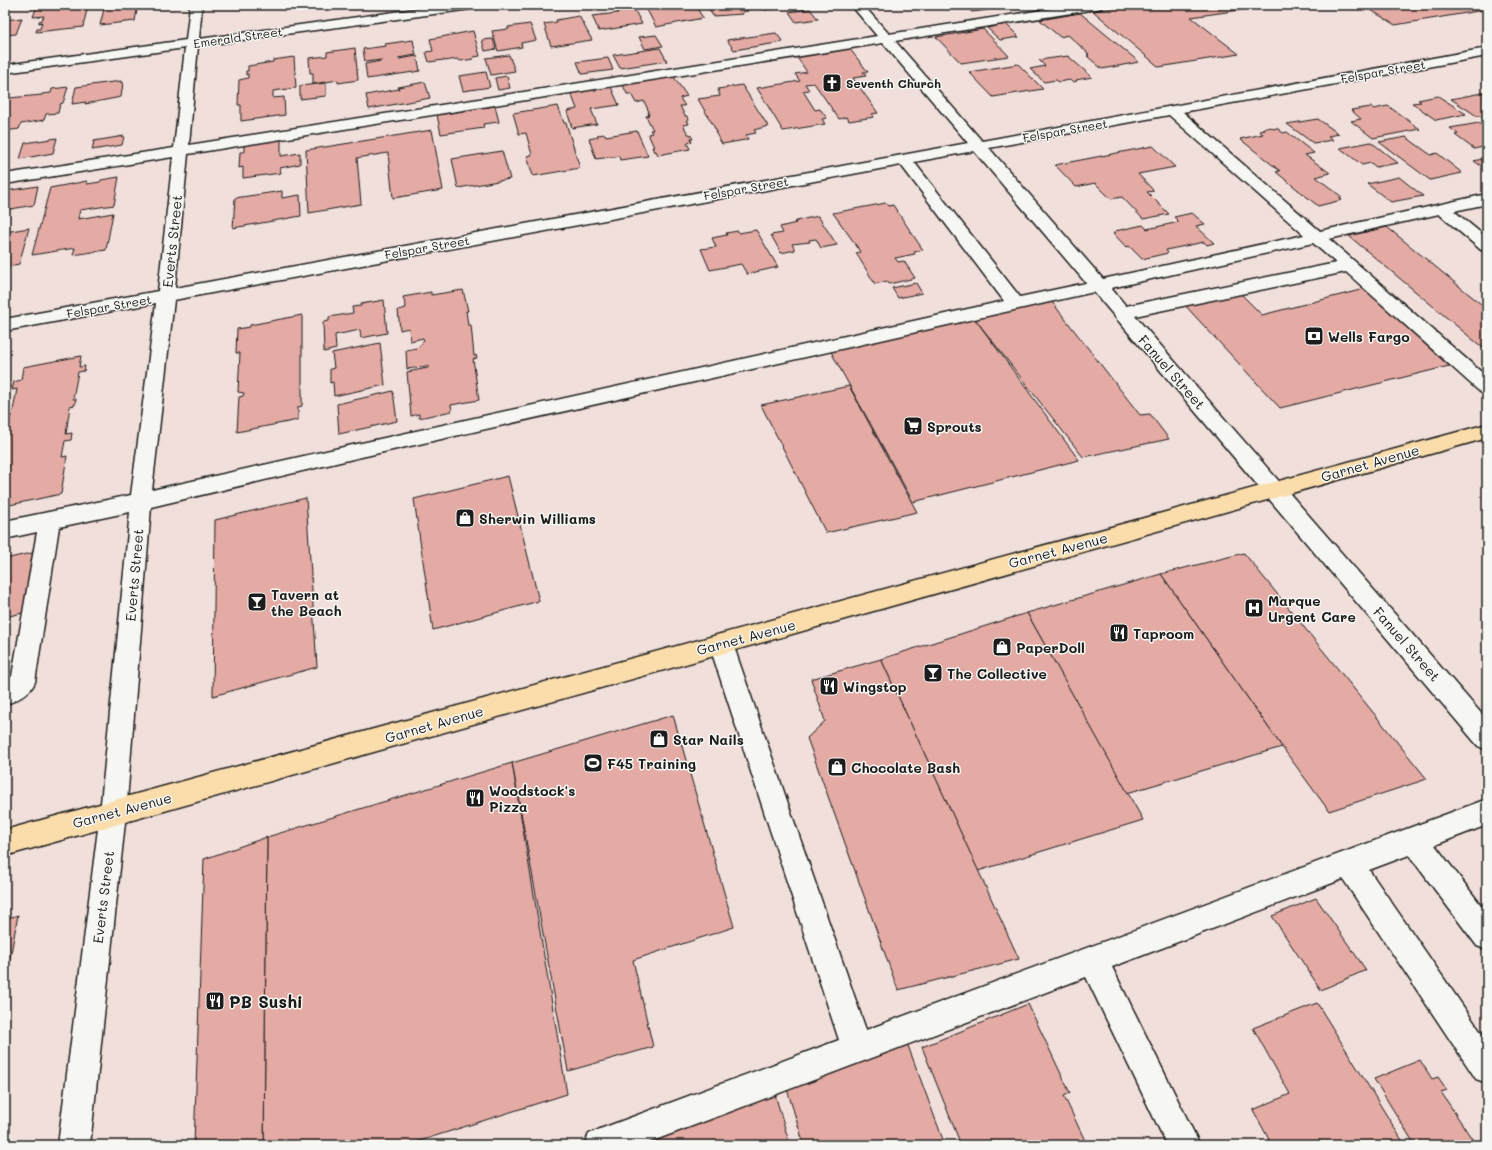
<svg xmlns="http://www.w3.org/2000/svg" width="1492" height="1150" font-family="Mali,sans-serif">
<style>
.building{fill:#e4aaa4;stroke:#1c1c1c}
.lines{fill:none;stroke-linecap:round;stroke-linejoin:round}
.minor-casing{stroke:#1c1c1c;stroke-width:3}
.major-casing{stroke:#1c1c1c;stroke-width:3}
.minor{fill:#f6f6f2;fill-rule:evenodd}
.major{fill:#faddab;fill-rule:evenodd}
.labels{text-anchor:middle;dominant-baseline:central;stroke-width:3;stroke-linejoin:round;paint-order:stroke}
.far-street-label{font-size:12px;fill:#1c1c1c;stroke:#f6f6f2}
.far-poi-label{font-size:12px;font-weight:bold;fill:#1c1c1c;stroke:#f6f6f2;text-anchor:start}
.street-label{font-size:14px;fill:#1c1c1c;stroke:#f6f6f2}
.poi-label{font-size:14px;font-weight:bold;fill:#1c1c1c;stroke:#f6f6f2;text-anchor:start}
.near-poi-label{font-size:17px;font-weight:bold;fill:#1c1c1c;stroke:#f6f6f2;text-anchor:start}
</style>
<rect width="100%" height="100%" fill="#f1dfdb"/>
<filter id="ink" filterUnits="userSpaceOnUse"><feTurbulence type="fractalNoise" baseFrequency=".025" numOctaves="2"/><feDisplacementMap in="SourceGraphic" scale="8" xChannelSelector="R" yChannelSelector="G"/><feConvolveMatrix kernelMatrix="1 2 1 2 8 2 1 2 1" color-interpolation-filters="sRGB"/></filter>
<g filter="url(#ink)">
<g class="building">
<path d="M48,5H88L83,27L36,32L37,29H40L42,22L39,23V21L42,20L44,16L33,17L37,6Z"/>
<path d="M105,5H138L135,21L100,25Z"/>
<path d="M654,5H695L703,18L656,27L645,6Z"/>
<path d="M707,5H744L748,11L742,12L743,14L713,16Z"/>
<path d="M762,5H797L798,6H791L765,10Z"/>
<path d="M964,5H990L991,6L985,7L988,10L972,12Z"/>
<path d="M1133,5H1276L1191,17L1239,54L1159,67L1093,11Z"/>
<path d="M1400,5H1475L1484,10L1395,25L1371,10Z"/>
<path d="M634,9L642,24L599,31L592,16L618,13L617,11Z"/>
<path d="M810,9L818,19L796,22L789,12Z"/>
<path d="M1080,13L1139,62L1102,69L1087,56H1089L1087,54H1089L1068,35L1060,37L1040,20Z"/>
<path d="M579,16L592,40L551,46L544,24L557,22L556,20Z"/>
<path d="M22,18L16,34L5,35V20Z"/>
<path d="M530,24L536,40L521,43L522,47L498,51L492,31L509,29L508,27Z"/>
<path d="M1006,24L1019,37L1000,40L987,28Z"/>
<path d="M983,29L1009,56L961,63L936,37Z"/>
<path d="M473,31L480,56L474,57L473,59L461,61L457,59L445,61L444,60L429,62L426,52L433,51L430,39Z"/>
<path d="M776,33L783,42L734,50L727,40Z"/>
<path d="M656,35L663,46L645,49L639,37Z"/>
<path d="M493,39L496,49L485,51L482,40Z"/>
<path d="M413,40L416,55L398,58L399,59L417,56L420,71L367,79L365,64L381,61V60L365,62L363,49L386,46L385,44Z"/>
<path d="M355,48L358,80L338,83V80L313,84V73H310L309,58L327,56V52Z"/>
<path d="M660,48L667,61L620,68L613,55Z"/>
<path d="M849,48L868,72H863L866,76L853,78L878,113L872,114L874,117L849,121L847,117L839,119L814,83L805,84L809,90L803,91L815,110L820,109L827,118L822,119L825,124L783,131L757,88L800,81L795,74L807,72L796,56Z"/>
<path d="M509,55L515,71L491,75L486,58Z"/>
<path d="M1068,56L1092,77L1076,80L1077,81L1072,82L1070,80L1059,82L1056,80L1044,82L1030,69L1045,66L1039,60Z"/>
<path d="M294,57L296,88L273,91V98L284,97L285,115L241,121V105H238L239,80L248,78V74L246,75V71H248V66L273,62V60Z"/>
<path d="M608,58L613,70L582,74L577,62Z"/>
<path d="M1018,64L1043,89L993,97L969,72Z"/>
<path d="M486,72L490,87L463,91L459,76Z"/>
<path d="M507,76L510,88L498,90L495,78Z"/>
<path d="M673,76L687,96L680,98L685,106H680L685,116H687L689,120H687L689,124L683,125L688,134H690L693,139H690L692,142L687,143L690,149L658,155L656,151L654,152L652,147H654L648,134L652,133L650,130H653L646,116L649,115L648,112H649L644,101L636,103L631,94H627L623,85Z"/>
<path d="M121,81V83H123L121,97L85,104L86,102L72,104L76,87Z"/>
<path d="M425,82L430,98L369,109L366,95L399,89L398,87Z"/>
<path d="M326,83V96L300,99V86Z"/>
<path d="M742,85L768,126L754,130L756,133L746,135L748,139L745,140L722,144L715,132H717L698,99L720,96L718,89Z"/>
<path d="M68,87L63,103L60,104L58,113L46,114L44,120L21,124L19,129L5,131V109L9,98L42,95V94L51,93L52,89Z"/>
<path d="M611,87L619,105L591,109L597,124L572,128L567,111L577,109L571,93Z"/>
<path d="M1487,92V120L1480,116H1477L1451,99Z"/>
<path d="M1438,96L1466,114L1436,120L1412,103L1421,102L1418,100Z"/>
<path d="M495,106L499,122L483,124L484,128L441,134L437,115Z"/>
<path d="M558,106L564,123H566L580,168L533,176L527,156L532,155L526,133L519,134L513,113Z"/>
<path d="M1388,106L1420,129L1373,138L1351,121L1361,119L1351,110L1371,107L1374,109Z"/>
<path d="M1318,119L1339,134L1328,136L1333,140L1313,143L1287,124Z"/>
<path d="M1479,123L1487,129V146L1474,149L1455,135L1458,134L1450,128Z"/>
<path d="M1271,127L1273,129L1277,128L1283,133L1287,132L1314,153L1305,155L1330,173L1316,177L1342,197L1339,198L1342,200L1318,206L1276,172L1280,171L1240,139L1263,134L1259,131L1265,130L1262,129Z"/>
<path d="M432,130L443,190L393,198L388,153L357,158L361,204L309,213L306,150Z"/>
<path d="M637,131L648,156L620,160L619,156L596,159L589,139L598,137L597,135L605,134L606,136Z"/>
<path d="M124,136L122,145L92,150L94,141Z"/>
<path d="M281,137V156L300,153V164L280,168L281,173L243,178V167L239,168L240,152H244V143Z"/>
<path d="M1406,137L1431,155L1437,153L1462,173L1430,180L1379,142Z"/>
<path d="M57,138L53,153L20,159L25,143Z"/>
<path d="M1371,142L1398,163L1376,167L1371,163L1362,165L1340,148Z"/>
<path d="M1153,146L1175,167L1138,174L1154,191L1147,192L1169,214L1143,219L1122,197L1111,199L1095,183L1076,187L1055,165Z"/>
<path d="M502,151L510,179L458,188L452,159Z"/>
<path d="M1487,155V170L1474,161L1486,158L1482,156Z"/>
<path d="M119,177L114,205L80,210L78,219L113,213L106,250L73,255L75,248L32,255L50,188L87,181V184L100,182L101,180Z"/>
<path d="M1399,177L1423,196L1391,202L1367,184Z"/>
<path d="M38,186L34,205L5,210V191Z"/>
<path d="M282,191V198L300,195L301,216L233,228L235,198Z"/>
<path d="M886,203L889,206L893,205L923,250L914,252L915,254L895,258L898,262L904,261L915,278L889,284L887,281L875,284L856,253L860,252L856,245L833,213Z"/>
<path d="M1192,213L1205,224L1196,226L1214,243L1207,245L1204,242L1166,250L1168,253L1142,259L1129,246L1126,247L1113,233L1116,232L1115,231L1143,225L1147,229L1179,222L1174,217Z"/>
<path d="M818,216L837,245L821,248L816,239L809,240L810,242L792,244L795,250L781,253L771,235L783,233L780,227L796,223L794,222L800,220Z"/>
<path d="M1387,227L1487,309V349L1483,348L1349,236Z"/>
<path d="M29,228L19,264L5,267V232Z"/>
<path d="M756,230L778,267L747,274L741,264L710,270L701,249L716,247L712,238L727,235L726,233L738,231L739,233Z"/>
<path d="M916,283L922,293L898,298L892,288Z"/>
<path d="M1364,289L1449,366L1280,408L1181,301L1237,290L1262,315Z"/>
<path d="M463,290L468,311H466L468,325H471L474,356L476,355L477,358L473,359L479,400L451,405L452,411L419,418V414L411,416L407,372L428,368V366L407,369L406,350L417,348L424,341L423,338L410,341L409,328L400,330L398,310L406,308L403,297L431,292V295Z"/>
<path d="M384,300L387,333L361,338L360,330L335,335L336,349L324,352L323,322L329,321V317L353,313L352,307L361,306V304Z"/>
<path d="M1052,302L1140,415L1150,414L1169,439L1083,457L975,319Z"/>
<path d="M302,315V406L298,407V420L237,432L239,397L243,396L244,393L238,392L240,353H236L237,329L250,327V325Z"/>
<path d="M975,319L1079,460L913,502L830,350Z"/>
<path d="M380,343L385,385L334,396L333,382L330,383V369L334,368L332,353Z"/>
<path d="M81,356L79,367L85,366L84,371L78,372L73,399H76L75,405L70,406L66,434L72,433L71,440L65,441L62,457L67,456L61,494L5,506V447L10,422L5,424V422L6,417L12,416L17,389L12,390L14,382L21,380L23,367Z"/>
<path d="M849,386L917,512L826,533L761,405Z"/>
<path d="M393,391L397,421L339,434L337,404Z"/>
<path d="M508,476L539,601L433,630L414,499Z"/>
<path d="M306,498L317,667L213,696L215,520Z"/>
<path d="M36,552L31,611L5,617V559Z"/>
<path d="M1244,553L1329,658L1427,779L1329,811L1282,747L1161,574Z"/>
<path d="M1161,574L1282,747L1127,793L1027,613Z"/>
<path d="M1027,613L1143,820L978,871L881,659Z"/>
<path d="M881,659L1019,959L898,990L807,738L825,721L811,679Z"/>
<path d="M673,715L734,927L633,960L653,1047L568,1071L512,763Z"/>
<path d="M512,763L567,1094L407,1145H264L267,837Z"/>
<path d="M267,837L264,1145H194L204,859Z"/>
<path d="M1316,898L1366,970L1321,990L1272,916Z"/>
<path d="M18,915L7,975L5,988V919Z"/>
<path d="M1317,1003L1405,1145H1272L1253,1110L1290,1094L1253,1028Z"/>
<path d="M1028,1004L1070,1093L1064,1096L1087,1145H961L922,1047Z"/>
<path d="M907,1043L945,1145H804L787,1089Z"/>
<path d="M1420,1060L1432,1079L1438,1077L1447,1090L1441,1092L1476,1145H1415L1374,1079Z"/>
<path d="M774,1091L790,1145H652L650,1137Z"/>
</g>
<g class="lines">
<g class="minor-casing">
<g id="minor">
<path d="M190,5H202L199,39L445,5H477L475,8L471,9L198,46L189,145L877,36L851,5H863L889,34L1074,5H1103L1101,8L1097,9L895,41L982,141L1487,48V56L1183,112L1320,231L1487,194V204L1454,211L1487,238V251L1481,250L1439,214L1329,239L1487,377V394L1480,392L1346,272L1135,316L1487,720V750L1478,746L1094,292L357,458L151,507L126,813L90,1145H58L100,813L130,512L59,527L35,682C30,694 17,700 5,705V681L12,676L37,532L5,539V521L131,495L156,303L5,331V319L158,291L173,157L5,184V174L174,148L185,48L5,73V65L186,40ZM883,43L968,143L175,288L188,154ZM1169,115L1304,235L1103,279L989,148ZM974,151L1086,283L1020,297L914,162ZM901,165L1004,301L357,444L152,490L174,300ZM1313,243L1336,263L1126,306L1111,288Z"/>
<path d="M721,634L729,637L733,644L866,1030L1487,799V825L1435,845L1487,913V950L1477,946L1409,855L1369,870L1487,1041V1083L1476,1079L1343,879L1112,967L1200,1145H1167L1086,977L642,1145H584L589,1134L600,1129L839,1040L709,644L713,637Z"/>
</g>
</g>
<g class="major-casing">
<path id="major" d="M1487,424V438L5,856V830Z"/>
</g>
<use href="#minor" class="minor"/>
<use href="#major" class="major"/>
</g>
</g>
<defs>
<g id="church-square" transform="scale(1)"><rect x="-9" y="-9" width="18" height="18" rx="4" fill="#1c1c1c" stroke="#f6f6f2"/><path d="M-1.2-6h2.4v3.5h3.3v2.4h-3.3V6h-2.4V-.1h-3.3v-2.4h3.3Z" fill="#fff"/></g>
<g id="bank-square" transform="scale(1)"><rect x="-9" y="-9" width="18" height="18" rx="4" fill="#1c1c1c" stroke="#f6f6f2"/><path d="M-6-4H6V4H-6ZM0-2.3a2.3 2.3 0 1 0 0 4.6a2.3 2.3 0 1 0 0-4.6Z" fill="#fff"/></g>
<g id="supermarket-square" transform="scale(1)"><rect x="-9" y="-9" width="18" height="18" rx="4" fill="#1c1c1c" stroke="#f6f6f2"/><path d="M-6-5.5h2.5l.6 2H6L4.5 2H-2.5L-4.4-4H-6ZM-1.5 3.2a1.3 1.3 0 1 0 .1 0ZM3 3.2a1.3 1.3 0 1 0 .1 0Z" fill="#fff"/></g>
<g id="shop-square" transform="scale(1)"><rect x="-9" y="-9" width="18" height="18" rx="4" fill="#1c1c1c" stroke="#f6f6f2"/><path d="M-5-2.5h2.3a2.7 3.5 0 0 1 5.4 0H5L5.5 6h-11ZM-1.5-2.5h3a1.5 2.3 0 0 0-3 0Z" fill="#fff"/></g>
<g id="bar-square" transform="scale(1)"><rect x="-9" y="-9" width="18" height="18" rx="4" fill="#1c1c1c" stroke="#f6f6f2"/><path d="M-6-5H6L.8 .8V4.5H3.5V6h-7V4.5H-.8V.8Z" fill="#fff"/></g>
<g id="hospital-square" transform="scale(1)"><rect x="-9" y="-9" width="18" height="18" rx="4" fill="#1c1c1c" stroke="#f6f6f2"/><path d="M-5-5h3v3.5h4V-5h3V5h-3V1.5h-4V5h-3Z" fill="#fff"/></g>
<g id="restaurant-square" transform="scale(1)"><rect x="-9" y="-9" width="18" height="18" rx="4" fill="#1c1c1c" stroke="#f6f6f2"/><path d="M-5-6h1v4h1v-4h1v4h1v-4h1v5L-1.5 .5V6h-2V.5L-5-1ZM5-6V6H3V1.5H1.5Q1.5-4 5-6Z" fill="#fff"/></g>
<g id="stadium-square" transform="scale(1)"><rect x="-9" y="-9" width="18" height="18" rx="4" fill="#1c1c1c" stroke="#f6f6f2"/><path d="M0-5a6.5 5 0 1 0 0 10a6.5 5 0 1 0 0-10ZM-3.5-1.8h7v3.6h-7Z" fill="#fff"/></g>
</defs>
<g fill-rule="evenodd">
<use href="#church-square" x="832" y="83"/>
<use href="#bank-square" x="1314" y="336"/>
<use href="#supermarket-square" x="913" y="426"/>
<use href="#shop-square" x="465" y="518"/>
<use href="#bar-square" x="257" y="602"/>
<use href="#hospital-square" x="1254" y="608"/>
<use href="#restaurant-square" x="1119" y="633"/>
<use href="#shop-square" x="1002" y="647"/>
<use href="#bar-square" x="933" y="673"/>
<use href="#restaurant-square" x="829" y="686"/>
<use href="#shop-square" x="659" y="739"/>
<use href="#stadium-square" x="593" y="763"/>
<use href="#shop-square" x="837" y="767"/>
<use href="#restaurant-square" x="475" y="798"/>
<use href="#restaurant-square" x="215" y="1001"/>
</g>
<g class="labels">
<g class="far-street-label">
<text transform="translate(238 37) rotate(-8)">Emerald Street</text>
<text transform="translate(1383 71) rotate(-10)">Felspar Street</text>
<text transform="translate(1065 130) rotate(-10)">Felspar Street</text>
<text transform="translate(746 188) rotate(-10)">Felspar Street</text>
<text transform="translate(427 247) rotate(-10)">Felspar Street</text>
<text transform="translate(109 306) rotate(-10)">Felspar Street</text>
</g>
<g class="far-poi-label">
<text x="846" y="83">Seventh Church</text>
</g>
<g class="street-label">
<text transform="translate(172 241) rotate(-84)">Everts Street</text>
<text transform="translate(1172 372) rotate(49)">Fanuel Street</text>
<text transform="translate(1370 463) rotate(-16)">Garnet Avenue</text>
<text transform="translate(1058 550) rotate(-15)">Garnet Avenue</text>
<text transform="translate(134 575) rotate(-85)">Everts Street</text>
<text transform="translate(746 637) rotate(-15)">Garnet Avenue</text>
<text transform="translate(1407 644) rotate(49)">Fanuel Street</text>
<text transform="translate(434 724) rotate(-16)">Garnet Avenue</text>
<text transform="translate(122 810) rotate(-15)">Garnet Avenue</text>
<text transform="translate(103 897) rotate(-83)">Everts Street</text>
</g>
<g class="poi-label">
<text x="1328" y="336">Wells Fargo</text>
<text x="927" y="426">Sprouts</text>
<text x="479" y="518">Sherwin Williams</text>
<text x="271" y="594">Tavern at<tspan x="271" dy="16">the Beach</tspan></text>
<text x="1268" y="600">Marque<tspan x="1268" dy="16">Urgent Care</tspan></text>
<text x="1133" y="633">Taproom</text>
<text x="1016" y="647">PaperDoll</text>
<text x="947" y="673">The Collective</text>
<text x="843" y="686">Wingstop</text>
<text x="673" y="739">Star Nails</text>
<text x="607" y="763">F45 Training</text>
<text x="851" y="767">Chocolate Bash</text>
<text x="489" y="790">Woodstock's<tspan x="489" dy="16">Pizza</tspan></text>
</g>
<g class="near-poi-label">
<text x="229" y="1001">PB Sushi</text>
</g>
</g>
<rect width="1492" height="1150" fill="none" stroke="#f6f6f2" stroke-width="20"/>
<rect x="10" y="10" width="1472" height="1130" fill="none" stroke="#1c1c1c" stroke-width="1.5" filter="url(#ink)"/>
</svg>
